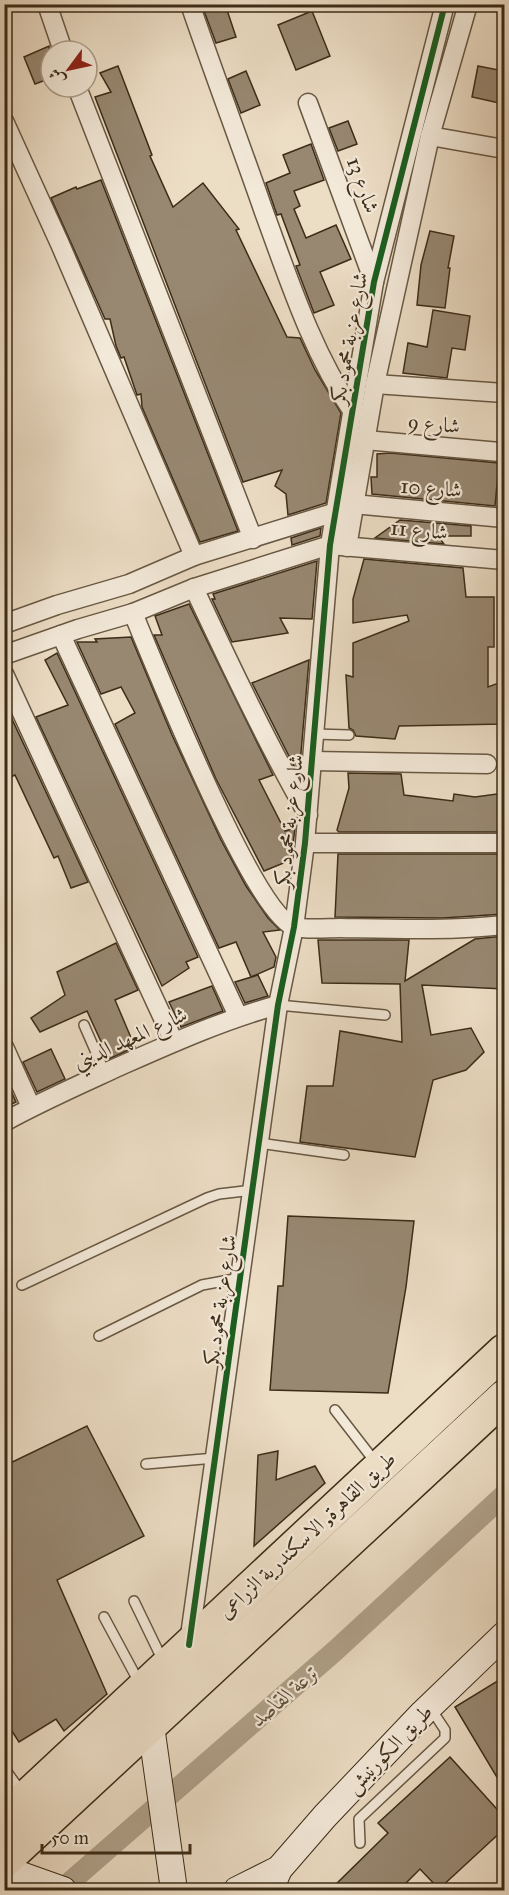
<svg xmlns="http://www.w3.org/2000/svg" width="509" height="1895" font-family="'IM FELL Great Primer',Amiri,serif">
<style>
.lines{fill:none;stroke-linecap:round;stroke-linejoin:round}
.canal{stroke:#b0a18a;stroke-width:21}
.building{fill:#988872;stroke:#3c2c18;stroke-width:1.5}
.lane-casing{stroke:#685843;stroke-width:12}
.street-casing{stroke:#685843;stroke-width:21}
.secondary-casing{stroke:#3c2c18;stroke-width:28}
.highway-casing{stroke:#3c2c18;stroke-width:36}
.lane{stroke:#f3e9d9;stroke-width:9}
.street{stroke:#f3e9d9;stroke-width:18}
.secondary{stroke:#f3e9d9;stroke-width:26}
.highway{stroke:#ecddc5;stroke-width:33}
.cycleway-casing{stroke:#f3e9d9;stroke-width:10}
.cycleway{stroke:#1b5e20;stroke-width:6}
.labels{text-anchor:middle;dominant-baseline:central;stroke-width:4.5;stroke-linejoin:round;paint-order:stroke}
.street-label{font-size:21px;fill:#3c2c18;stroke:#f3e9d9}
.water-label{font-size:22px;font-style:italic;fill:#5f4f3a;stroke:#f3e9d9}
</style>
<rect width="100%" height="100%" fill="#ecddc5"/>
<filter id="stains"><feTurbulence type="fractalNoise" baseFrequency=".00333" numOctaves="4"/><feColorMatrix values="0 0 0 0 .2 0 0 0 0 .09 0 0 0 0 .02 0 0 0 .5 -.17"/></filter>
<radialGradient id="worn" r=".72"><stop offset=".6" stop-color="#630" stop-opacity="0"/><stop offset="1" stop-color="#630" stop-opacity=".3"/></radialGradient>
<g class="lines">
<path class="canal" d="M61,1890L336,1650L504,1495"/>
</g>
<g class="building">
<path d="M225,4L236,37L216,43L204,11Z"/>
<path d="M312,11L330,56L296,70L278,25Z"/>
<path d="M49,46L51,78L35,84L24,57Z"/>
<path d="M118,66L152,155L150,156L173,207L203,183L239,229L236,230L287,337L300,338L315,370L341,413L326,503L288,515L286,494L275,486L282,470L243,482L95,97L111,92L100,73Z"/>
<path d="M478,66L504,71V104L472,97Z"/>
<path d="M246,71L260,105L241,113L228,79Z"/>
<path d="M348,121L357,144L338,151L329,128Z"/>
<path d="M311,144L324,180L294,191L300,206L294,209L306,238L336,225L351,259L320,272L334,305L314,313L296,266L300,265L281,214L277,215L266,183L290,173L283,155Z"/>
<path d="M101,180L238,531L200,542L142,407L141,394L137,395L124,357L121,358L116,346L110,319H105L51,198L76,187L77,189Z"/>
<path d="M430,231L454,236L448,268H450L445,308L417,305L421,265Z"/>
<path d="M433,310L470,316L465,350L452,348L447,378L403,373L408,343L427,347Z"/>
<path d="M390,453L499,463L495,506L372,494L371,477H377V454Z"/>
<path d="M400,520L471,526V536H438L444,544L375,538Z"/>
<path d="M321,528L320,536L292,545L291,538Z"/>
<path d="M364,559L463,568L466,597H494V647H488V687L504,681V724L399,726L395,739L356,736L353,730L349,728L346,675L353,677V643L409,621L407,615L353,623V599Z"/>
<path d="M317,561L312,619L280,618L288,633L232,642L212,599H215L213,594Z"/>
<path d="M189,604L273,775L259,780L285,831L295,828L291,860L264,871L216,779L154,635H162L155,616Z"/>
<path d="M131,637L172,735L221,840L246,886L268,918L280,930L263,932L276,957L274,967L251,977L236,942L219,948L115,724L135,713L121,687L101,694L77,642H97L95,639Z"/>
<path d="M57,653L198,957L186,962L189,968L162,986L36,717L68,705L45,660Z"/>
<path d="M309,660L299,776L252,683Z"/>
<path d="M4,702L88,882L71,888L58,856L54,858L15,775L4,780Z"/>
<path d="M348,773L401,774L404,795L453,801L454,794L475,797L504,793V832H339L337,830L349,788Z"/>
<path d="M338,854H504V914L443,918L335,917Z"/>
<path d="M504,936V989L422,985L431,1035L471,1028L484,1052L466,1070L433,1080L415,1157L300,1142L307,1086H333L340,1031L402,1042L400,984L322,983L318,940H409L405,981L475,939Z"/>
<path d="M116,943L138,990L115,1000L135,1047L109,1059L87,1011L40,1032L31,1018L65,995L57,972Z"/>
<path d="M258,975L268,996L245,1003L235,982Z"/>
<path d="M212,986L223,1011L181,1027L169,1002Z"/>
<path d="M51,1049L65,1079L37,1092L23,1062Z"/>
<path d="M4,1076L16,1102L4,1108Z"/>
<path d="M288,1216L414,1221L406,1287L388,1393L270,1390L278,1286H283Z"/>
<path d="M87,1426L144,1536L57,1580L107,1694L64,1731L56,1719L19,1742L4,1719V1466Z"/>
<path d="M278,1451L276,1480L315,1466L325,1483L254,1546L258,1455Z"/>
<path d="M504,1677V1789L455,1707Z"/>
<path d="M450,1757L504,1817V1829L439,1889L420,1869L399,1890H330L388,1833L378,1823Z"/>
</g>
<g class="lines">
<g class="lane-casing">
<g id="lane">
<path d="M314,734L349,735"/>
<path d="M278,1005L385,1015"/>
<path d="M84,1025L105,1073"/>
<path d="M259,1143L344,1155"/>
<path d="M22,1285L207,1198L219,1194L253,1190"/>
<path d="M99,1336L202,1285L240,1278"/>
<path d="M335,1410L376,1463"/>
<path d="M146,1464L215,1458"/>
<path d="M134,1601L163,1661"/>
<path d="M104,1617L140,1684"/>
<path d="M4,1768L23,1794"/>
<path d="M360,1843L359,1819L445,1738V1730L431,1709"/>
</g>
</g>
<g class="street-casing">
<g id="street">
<path d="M47,4L63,51"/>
<path d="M190,4C214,74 240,143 264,212C289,280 312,352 353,412"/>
<path d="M77,87L253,539"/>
<path d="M308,103L374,282"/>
<path d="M4,121L60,244L194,556"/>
<path d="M430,136L504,149"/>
<path d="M375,384L504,393"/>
<path d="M365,440L500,452"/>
<path d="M353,504L504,518"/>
<path d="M347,547L375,384L430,136L468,4"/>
<path d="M194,588C230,665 266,741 308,815"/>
<path d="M133,613C153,661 254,915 295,927C304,930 329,928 340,928C395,929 450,931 504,925"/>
<path d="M4,624L57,605L129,584L194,556L336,512"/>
<path d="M61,635L238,1016"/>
<path d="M4,655L78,629L133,613L194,588L330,545L504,560"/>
<path d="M4,674L174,1042"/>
<path d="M312,761L487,764"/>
<path d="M305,843H504"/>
<path d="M4,1047L31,1107"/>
<path d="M4,1122C42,1101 81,1084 120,1066C172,1043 223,1020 278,1005"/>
<path d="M189,1643L278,1005L294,927L305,843L330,545L374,282L445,4"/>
</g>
</g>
<g class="secondary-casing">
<g id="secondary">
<path d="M151,1726L174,1890"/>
<path d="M4,1869L63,1890"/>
<path d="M237,1890L279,1869"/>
<path d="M270,1890L279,1869L325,1816L423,1713L504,1635"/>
</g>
</g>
<g class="highway-casing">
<g id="highway">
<path d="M4,1818L504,1351"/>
<path d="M4,1861L504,1397"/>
</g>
</g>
<use href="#lane" class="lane"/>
<use href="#street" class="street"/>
<use href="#secondary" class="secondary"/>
<use href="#highway" class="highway"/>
<g class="cycleway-casing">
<path id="cycleway" d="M189,1645L278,1005L294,927L305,843L330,545L374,282L445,4"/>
</g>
<use href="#cycleway" class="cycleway"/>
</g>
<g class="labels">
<g class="street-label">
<text transform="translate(363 185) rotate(70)">شارع 13</text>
<text transform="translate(349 338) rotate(-80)">شارع عزبة محمود بكر</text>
<text transform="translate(434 424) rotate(5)">شارع 9</text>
<text transform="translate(431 488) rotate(4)">شارع 10</text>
<text transform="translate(419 530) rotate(5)">شارع 11</text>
<text transform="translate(289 821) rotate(-84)">شارع عزبة محمود بكر</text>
<text transform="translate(130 1038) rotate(-24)">شارع المعهد الديني</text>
<text transform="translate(220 1301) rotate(-82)">شارع عزبة محمود بكر</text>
<text transform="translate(307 1535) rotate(-43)">طريق القاهرة, الاسكندرية الزراعى</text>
<text transform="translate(389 1749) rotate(-46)">طريق الكورنيش</text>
</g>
<g class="water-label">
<text transform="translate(285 1695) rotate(-41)">ترعة القاصد</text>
</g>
</g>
<rect width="509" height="1895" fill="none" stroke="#ecddc5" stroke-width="24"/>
<rect x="6" y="6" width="497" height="1883" fill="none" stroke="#3c2c18" stroke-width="3"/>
<rect x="12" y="12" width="485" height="1871" fill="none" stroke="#3c2c18" stroke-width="1.5"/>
<g transform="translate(69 69) rotate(237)"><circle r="28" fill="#f3e9d9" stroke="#aa9d8c" stroke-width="1.5"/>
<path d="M0-4.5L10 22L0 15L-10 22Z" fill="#8f2418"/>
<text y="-9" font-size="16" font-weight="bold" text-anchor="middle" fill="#3c2c18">ش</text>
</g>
<path d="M42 1844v9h148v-9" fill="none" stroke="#3c2c18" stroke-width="3"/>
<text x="51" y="1844" font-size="18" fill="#3c2c18" stroke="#f3e9d9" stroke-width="4.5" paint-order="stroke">50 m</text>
<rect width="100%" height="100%" filter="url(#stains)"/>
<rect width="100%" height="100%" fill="url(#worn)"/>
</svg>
